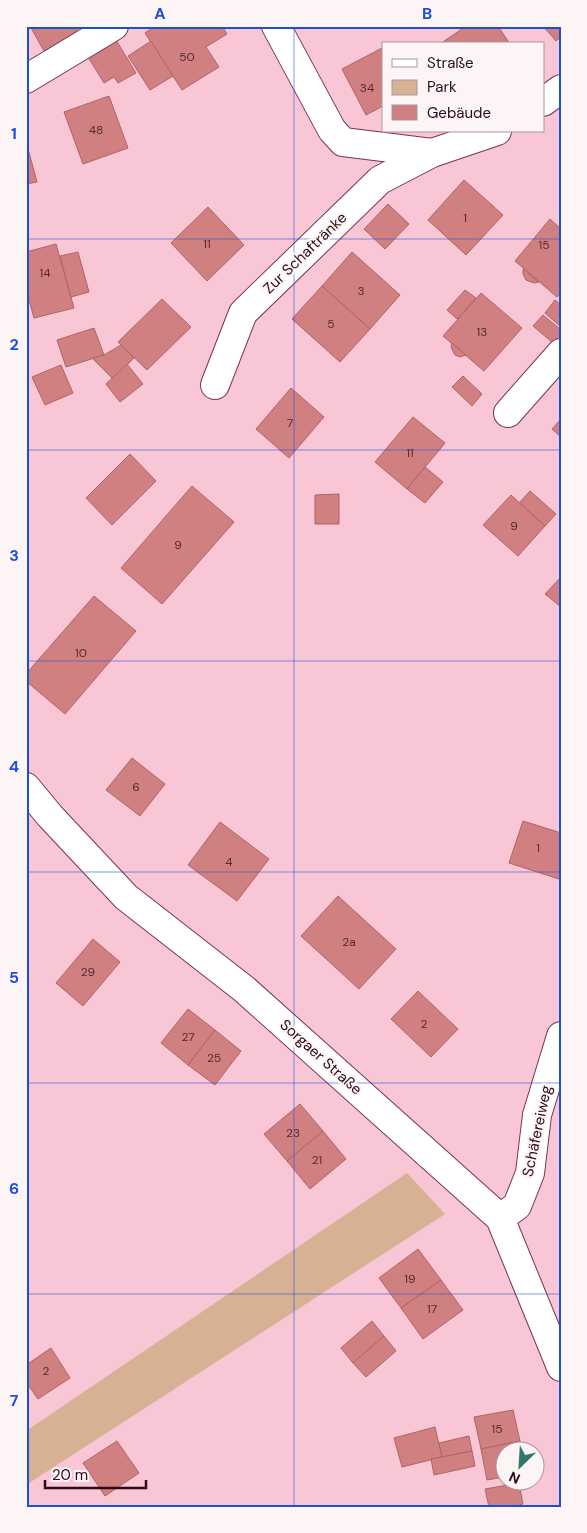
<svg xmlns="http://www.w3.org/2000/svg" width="587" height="1533" font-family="'DM Sans',sans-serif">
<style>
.green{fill:#d7b194}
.building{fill:#d18082;stroke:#b06365}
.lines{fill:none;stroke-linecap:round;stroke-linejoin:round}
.street-casing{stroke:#79344e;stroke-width:30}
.street{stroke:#fff;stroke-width:28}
.grid{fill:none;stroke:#1d4ed8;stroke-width:1;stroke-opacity:0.55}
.labels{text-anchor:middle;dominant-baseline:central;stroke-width:5;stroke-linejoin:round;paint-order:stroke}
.number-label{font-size:12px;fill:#532932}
.street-label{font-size:15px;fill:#290c17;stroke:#fdf4f6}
.neatline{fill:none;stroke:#1d4ed8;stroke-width:2}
.grid-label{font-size:16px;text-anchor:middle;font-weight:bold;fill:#1d4ed8}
</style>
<rect width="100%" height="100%" fill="#f8c6d5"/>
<path class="green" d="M407,1173L445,1214L26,1485V1431Z"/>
<g class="building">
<path d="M30,26H77V33L44,51Z"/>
<path d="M155,26H222L227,34L206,47L219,67L182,90L145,33Z"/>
<path d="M466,26H498L510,44H440Z"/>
<path d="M543,26H561V37L556,41Z"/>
<path d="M116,40L136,73L118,83L114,77L104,83L88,57Z"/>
<path d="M151,41L173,76L150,90L128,56Z"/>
<path d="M382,48L383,51V106L366,115L342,69Z"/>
<path d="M109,96L128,148L83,164L64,112Z"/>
<path d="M26,141L37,182L26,184Z"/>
<path d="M464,180L503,215L466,255L428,220Z"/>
<path d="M388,204L409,224L385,249L364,229Z"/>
<path d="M208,207L244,245L207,281L171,243Z"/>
<path d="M550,219L561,229V292L557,297L515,261Z"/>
<path d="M56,244L74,308L34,318L26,289V252Z"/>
<path d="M78,252L89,292L71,297L60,256Z"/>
<path d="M352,252L400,295L370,329L322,286Z"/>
<path d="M523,269L539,282L534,283L526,280L523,274Z"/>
<path d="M322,286L370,329L340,362L292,319Z"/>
<path d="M465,290L476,298L457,319L447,310Z"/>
<path d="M481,293L522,328L484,371L443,336Z"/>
<path d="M162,299L191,327L147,370L118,342Z"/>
<path d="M555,300L561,305V327L545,313Z"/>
<path d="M543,315L561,330V334L553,343L533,326Z"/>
<path d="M94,328L104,355L66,367L57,340Z"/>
<path d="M452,343L466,355L460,357L455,355L451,347Z"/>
<path d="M121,345L134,358L113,379L92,358L104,355Z"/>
<path d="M127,364L143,384L120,402L106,384Z"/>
<path d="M61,365L73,393L45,405L32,377Z"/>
<path d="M463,376L482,394L472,406L452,387Z"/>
<path d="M291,388L324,417L289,458L256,429Z"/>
<path d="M413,417L445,443L407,489L375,462Z"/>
<path d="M561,419V437L552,429Z"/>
<path d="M130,454L156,481L112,525L86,498Z"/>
<path d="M425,467L443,482L425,503L407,489Z"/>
<path d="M192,486L234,522L162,604L121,568Z"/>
<path d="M530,491L556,514L545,526L519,503Z"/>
<path d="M339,494V524H315V495Z"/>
<path d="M511,495L545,526L518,556L483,525Z"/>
<path d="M561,577V607L545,594Z"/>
<path d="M94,596L136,631L65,714L26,681V674Z"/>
<path d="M132,758L165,784L140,816L106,790Z"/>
<path d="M523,821L561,833V874L559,879L509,863Z"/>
<path d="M220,822L269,859L237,901L188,865Z"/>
<path d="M338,896L396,949L359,989L301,936Z"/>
<path d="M93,939L120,962L83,1006L56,983Z"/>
<path d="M418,991L458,1029L431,1057L391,1019Z"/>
<path d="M188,1009L215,1030L188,1065L161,1043Z"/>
<path d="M215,1030L241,1051L215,1085L188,1065Z"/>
<path d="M300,1104L323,1131L287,1161L264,1134Z"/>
<path d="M323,1131L346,1159L310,1189L287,1161Z"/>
<path d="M418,1249L441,1280L401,1308L379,1278Z"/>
<path d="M441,1280L463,1310L423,1339L401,1308Z"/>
<path d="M372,1321L384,1336L353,1363L341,1348Z"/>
<path d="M384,1336L396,1351L366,1377L353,1363Z"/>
<path d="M51,1348L70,1378L38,1399L26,1382V1365Z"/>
<path d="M513,1410L520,1441L481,1449L474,1417Z"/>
<path d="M435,1427L442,1457L402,1467L394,1438Z"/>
<path d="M469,1436L472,1451L442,1457L439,1443Z"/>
<path d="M117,1441L139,1473L105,1496L83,1463Z"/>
<path d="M520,1441L522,1450H504V1477L487,1480L481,1449Z"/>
<path d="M472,1451L475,1466L434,1475L431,1459Z"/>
<path d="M519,1483L523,1504L512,1507H489L485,1489Z"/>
</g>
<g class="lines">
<g class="street-casing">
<g id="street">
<path d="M276,26L332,130L343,142L432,153"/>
<path d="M26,79L114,26"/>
<path d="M543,102L561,89"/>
<path d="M215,385L243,313L380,180L432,153L497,131"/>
<path d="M508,413L561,353"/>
<path d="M26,787L50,816L126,897L244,989L500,1218L561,1367"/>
<path d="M500,1218L517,1206L530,1173L537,1115L561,1036"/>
</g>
</g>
<use href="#street" class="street"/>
</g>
<path class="grid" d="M294,26V1507M26,239H561M26,450H561M26,661H561M26,872H561M26,1083H561M26,1294H561"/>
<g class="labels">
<g class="number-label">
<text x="187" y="57">50</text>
<text x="367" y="88">34</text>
<text x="96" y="130">48</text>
<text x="465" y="218">1</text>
<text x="207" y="244">11</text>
<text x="544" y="245">15</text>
<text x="45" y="273">14</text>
<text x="361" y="291">3</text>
<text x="331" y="324">5</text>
<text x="482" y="332">13</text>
<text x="290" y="423">7</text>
<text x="410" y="453">11</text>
<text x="514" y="526">9</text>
<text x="178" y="545">9</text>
<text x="81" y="653">10</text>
<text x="136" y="787">6</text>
<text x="538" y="848">1</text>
<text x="229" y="862">4</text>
<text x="349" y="942">2a</text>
<text x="88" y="972">29</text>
<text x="424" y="1024">2</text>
<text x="188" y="1037">27</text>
<text x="214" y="1058">25</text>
<text x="293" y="1133">23</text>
<text x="317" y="1160">21</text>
<text x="410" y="1279">19</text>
<text x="432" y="1309">17</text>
<text x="46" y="1371">2</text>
<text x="497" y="1429">15</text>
</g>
<g class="street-label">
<text transform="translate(305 253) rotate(-44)">Zur Schaftränke</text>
<text transform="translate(321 1057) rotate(42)">Sorgaer Straße</text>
<text transform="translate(537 1131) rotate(-78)">Schäfereiweg</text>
</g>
</g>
<rect width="587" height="1533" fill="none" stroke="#fdf4f6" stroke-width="55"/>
<rect x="382" y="42" width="162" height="90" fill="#fdf4f6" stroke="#a8979d"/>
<rect x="392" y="59" width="25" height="8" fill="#ffffff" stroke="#a8979d"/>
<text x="427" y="68" font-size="15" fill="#290c17">Straße</text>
<rect x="392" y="80" width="25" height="15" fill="#d7b194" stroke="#a8979d"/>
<text x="427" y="92" font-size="15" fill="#290c17">Park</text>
<rect x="392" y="105" width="25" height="15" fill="#d18082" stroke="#a8979d"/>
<text x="427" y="118" font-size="15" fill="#290c17">Gebäude</text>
<g transform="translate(520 1466) rotate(205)"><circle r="24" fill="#fdf4f6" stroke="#a8979d"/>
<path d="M0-4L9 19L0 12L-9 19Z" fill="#34776a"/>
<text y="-8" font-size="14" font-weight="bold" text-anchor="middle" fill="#290c17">N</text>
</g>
<path d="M45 1480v8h101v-8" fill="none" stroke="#290c17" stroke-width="2.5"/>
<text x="52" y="1480" font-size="15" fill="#290c17" stroke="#fdf4f6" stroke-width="4" paint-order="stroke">20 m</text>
<rect x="28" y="28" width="532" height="1478" class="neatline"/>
<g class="grid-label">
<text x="160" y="19">A</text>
<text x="427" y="19">B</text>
<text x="14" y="139">1</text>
<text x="14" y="350">2</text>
<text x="14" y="561">3</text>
<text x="14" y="772">4</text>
<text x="14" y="983">5</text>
<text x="14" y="1194">6</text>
<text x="14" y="1406">7</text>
</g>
</svg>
